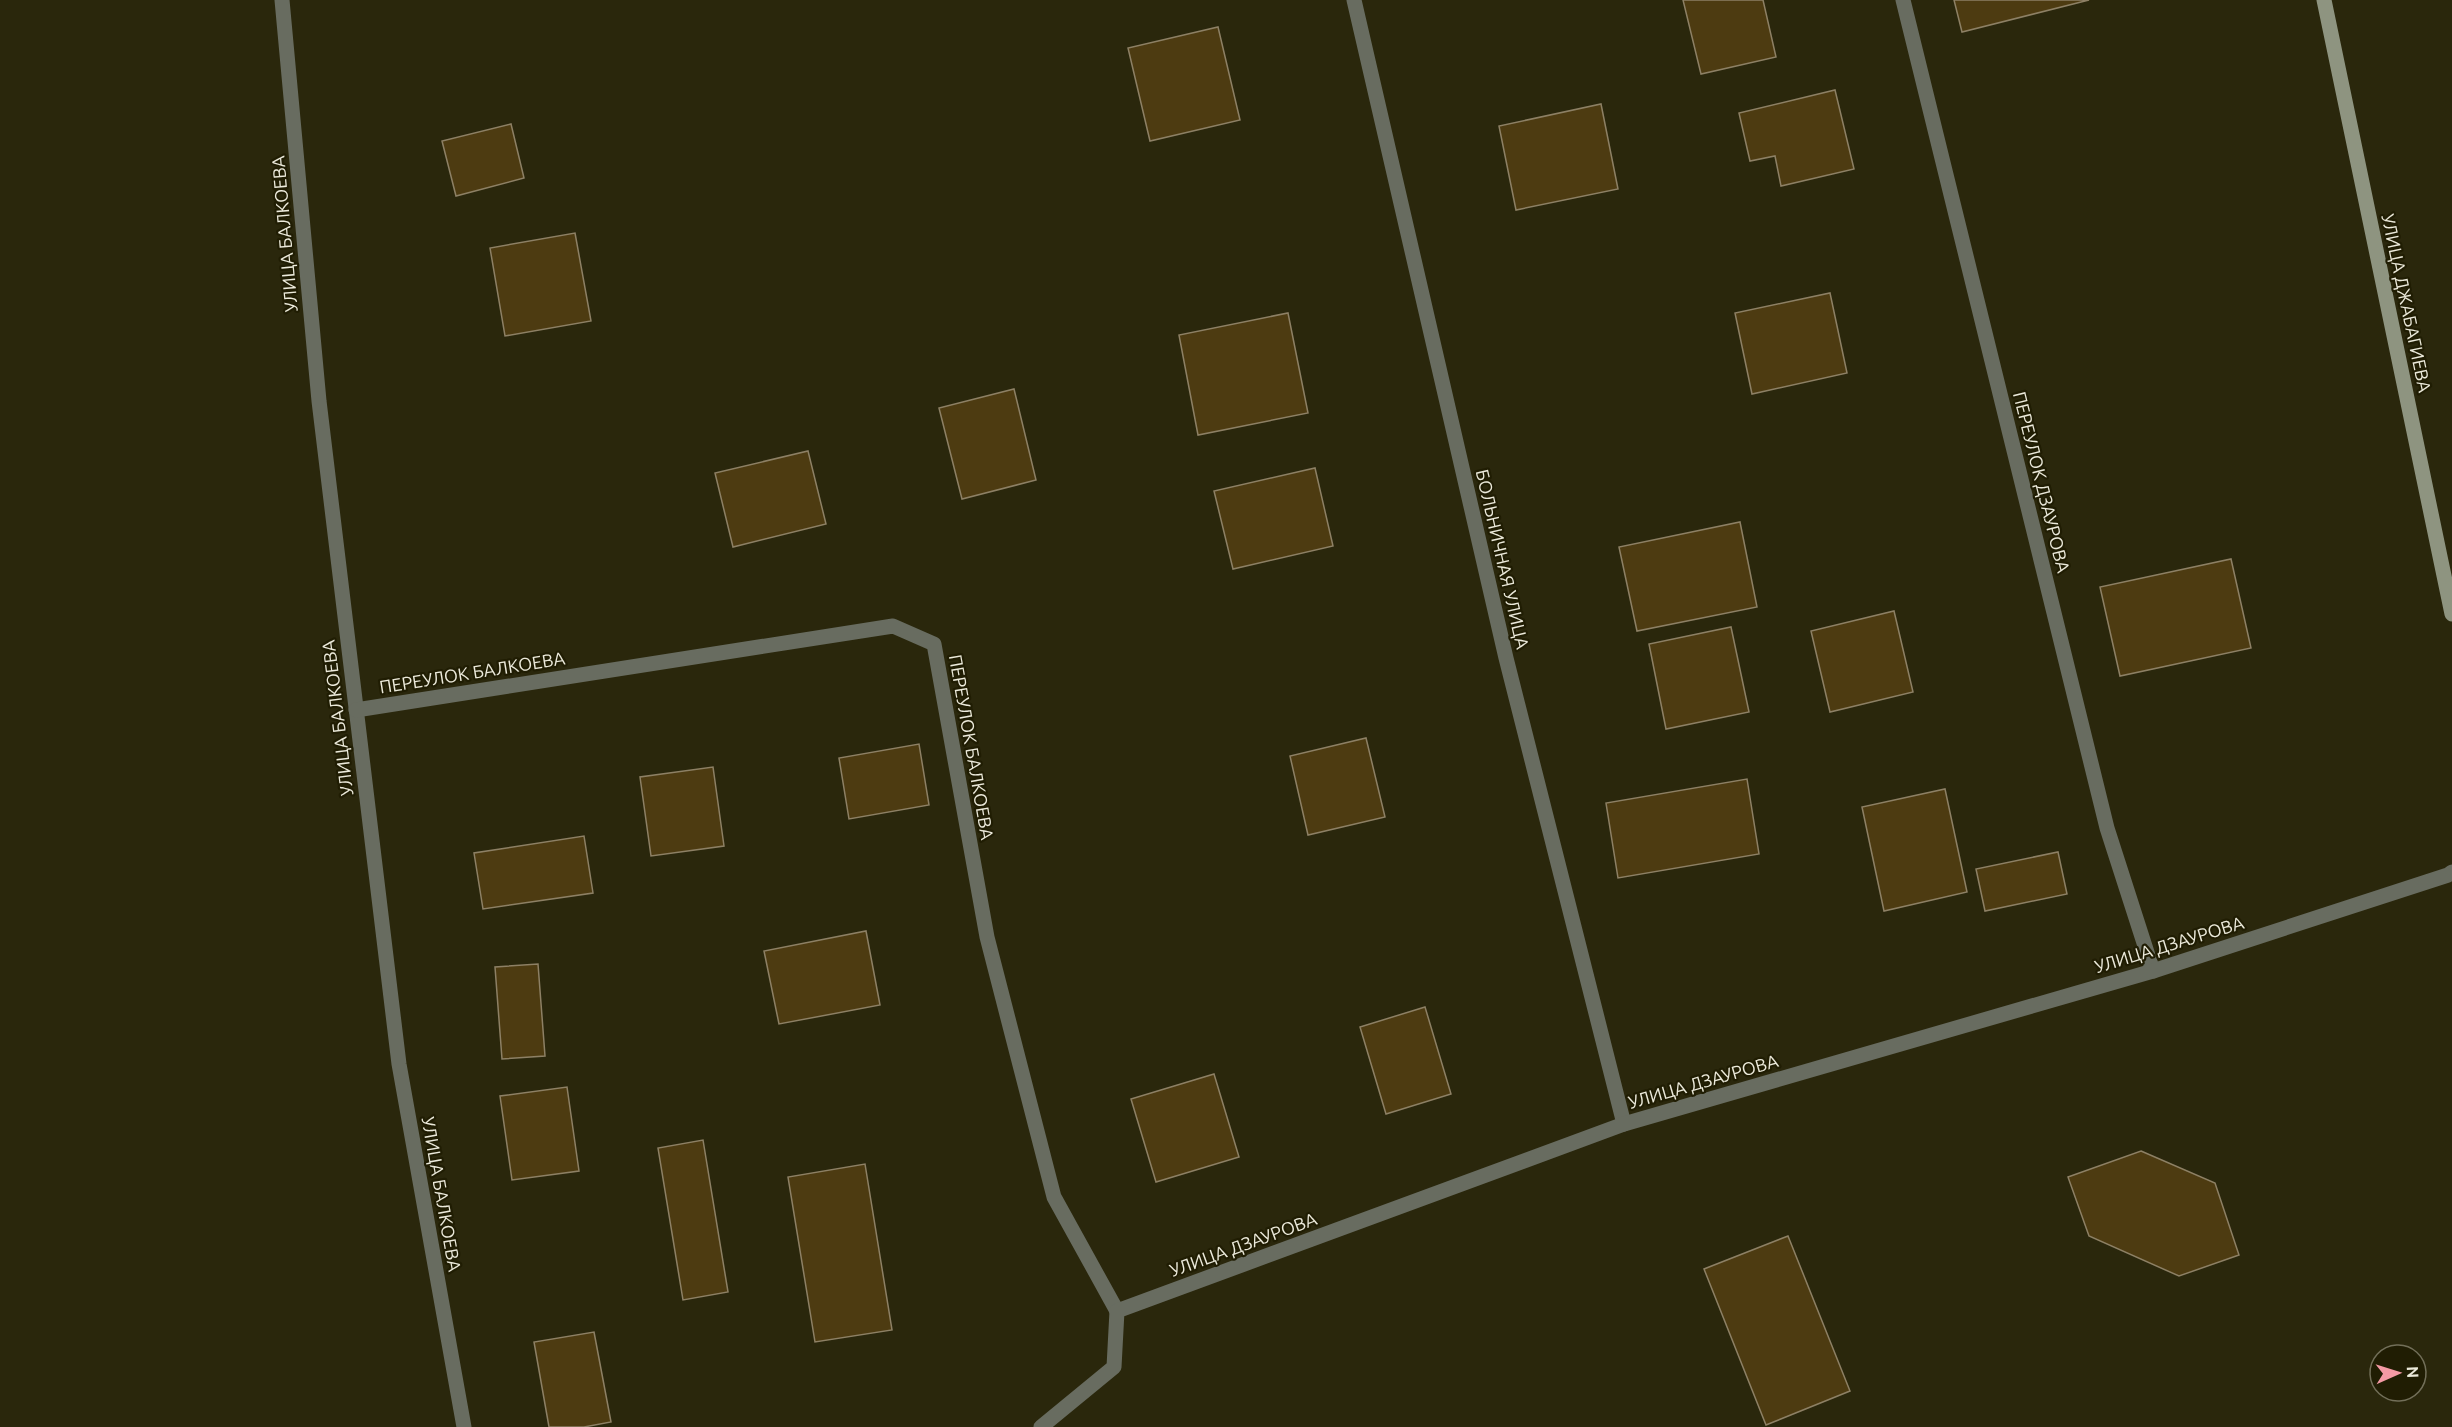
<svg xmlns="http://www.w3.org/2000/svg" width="2452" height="1427" font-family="Ubuntu,sans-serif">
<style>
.building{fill:#4d3b11;stroke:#8d8065;stroke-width:1.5}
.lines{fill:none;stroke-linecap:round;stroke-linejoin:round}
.minor{stroke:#686c60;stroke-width:15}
.secondary{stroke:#8e9480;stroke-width:15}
.labels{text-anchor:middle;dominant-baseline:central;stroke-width:4.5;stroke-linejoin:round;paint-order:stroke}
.street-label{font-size:18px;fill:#eceadb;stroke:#201d03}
</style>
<rect width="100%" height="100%" fill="#2a270c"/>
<g class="building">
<path d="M1683,0H1763L1776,57L1701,74Z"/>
<path d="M1954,0H2089L1962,32Z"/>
<path d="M1218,27L1240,120L1150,141L1128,48Z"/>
<path d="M1835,90L1854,169L1781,186L1775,156L1750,161L1739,113Z"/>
<path d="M1601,104L1618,189L1516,210L1499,126Z"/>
<path d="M511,124L524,178L456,196L442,141Z"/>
<path d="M575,233L591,321L505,336L490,248Z"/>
<path d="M1830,293L1847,373L1752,394L1735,313Z"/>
<path d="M1288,313L1308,413L1198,435L1179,335Z"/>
<path d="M1014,389L1036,480L962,499L939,408Z"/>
<path d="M808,451L826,524L733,547L715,473Z"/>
<path d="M1315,468L1333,546L1233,569L1214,491Z"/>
<path d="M1740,522L1757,607L1637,631L1619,547Z"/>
<path d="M2231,559L2251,648L2120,676L2100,587Z"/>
<path d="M1894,611L1913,692L1830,712L1811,631Z"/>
<path d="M1731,627L1749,712L1666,729L1649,644Z"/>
<path d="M1366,738L1385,817L1308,835L1290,756Z"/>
<path d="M919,744L929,805L849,819L839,758Z"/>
<path d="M713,767L724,846L651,856L640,777Z"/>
<path d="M1747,779L1759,854L1618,878L1606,803Z"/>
<path d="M1945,789L1967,892L1884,911L1862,807Z"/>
<path d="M584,836L593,893L483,909L474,853Z"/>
<path d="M2058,852L2067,894L1985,911L1976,869Z"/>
<path d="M866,931L880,1005L779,1024L764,951Z"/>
<path d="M538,964L545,1056L502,1059L495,967Z"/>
<path d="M1425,1007L1451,1094L1386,1114L1360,1027Z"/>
<path d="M1214,1074L1239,1157L1156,1182L1131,1099Z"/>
<path d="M567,1087L579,1171L512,1180L500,1096Z"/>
<path d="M703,1140L728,1292L683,1300L658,1148Z"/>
<path d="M2141,1151L2215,1183L2239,1255L2179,1276L2089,1236L2068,1177Z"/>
<path d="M865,1164L892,1330L815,1342L788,1177Z"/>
<path d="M1788,1236L1850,1391L1766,1425L1704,1269Z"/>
<path d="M594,1332L611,1422L584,1427H549L534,1342Z"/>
</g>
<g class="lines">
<g class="minor">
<path d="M282,0L319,401L399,1064L464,1427"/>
<path d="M1354,0L1506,658L1624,1124"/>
<path d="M1903,0L2107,828L2153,971"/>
<path d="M356,710L893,626L934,644L987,937L1054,1197L1117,1311"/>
<path d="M1041,1427L1114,1367L1117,1311L1624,1124L2153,971L2448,875L2452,872"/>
</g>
<path class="secondary" d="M2324,0L2452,614"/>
</g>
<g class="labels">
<g class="street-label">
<text transform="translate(284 234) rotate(-95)">УЛИЦА БАЛКОЕВА</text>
<text transform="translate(2407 303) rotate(78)">УЛИЦА ДЖАБАГИЕВА</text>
<text transform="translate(2042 482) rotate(76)">ПЕРЕУЛОК ДЗАУРОВА</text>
<text transform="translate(1503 559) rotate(77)">БОЛЬНИЧНАЯ УЛИЦА</text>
<text transform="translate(472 672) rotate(-9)">ПЕРЕУЛОК БАЛКОЕВА</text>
<text transform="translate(337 718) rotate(-97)">УЛИЦА БАЛКОЕВА</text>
<text transform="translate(972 747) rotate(80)">ПЕРЕУЛОК БАЛКОЕВА</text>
<text transform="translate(2169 944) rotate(-17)">УЛИЦА ДЗАУРОВА</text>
<text transform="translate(1703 1081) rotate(-16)">УЛИЦА ДЗАУРОВА</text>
<text transform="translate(442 1194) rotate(80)">УЛИЦА БАЛКОЕВА</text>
<text transform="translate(1243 1244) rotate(-20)">УЛИЦА ДЗАУРОВА</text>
</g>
</g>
<g transform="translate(2398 1373) rotate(87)"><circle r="28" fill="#201d03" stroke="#726f59" stroke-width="1.5"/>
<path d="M0-4.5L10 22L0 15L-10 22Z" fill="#f49aa5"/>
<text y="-9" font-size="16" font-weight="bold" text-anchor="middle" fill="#eceadb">N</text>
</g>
</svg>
